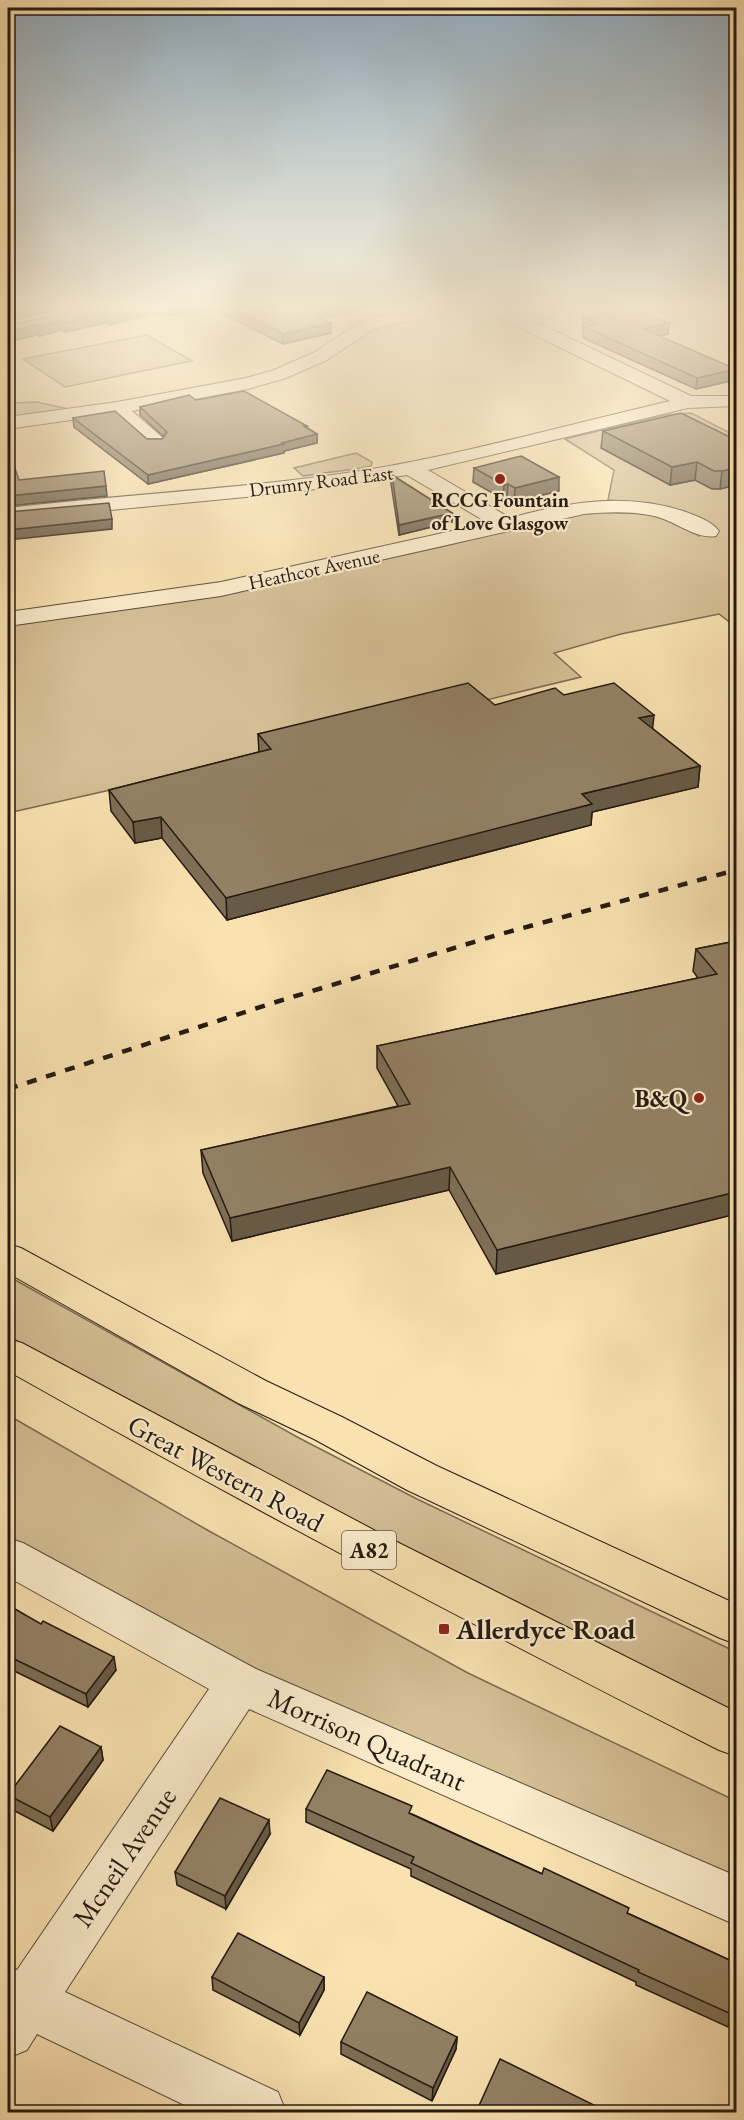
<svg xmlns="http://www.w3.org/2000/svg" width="744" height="2120" font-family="'EB Garamond',serif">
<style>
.green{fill:#d5bf95;stroke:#7c6c54;stroke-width:1.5}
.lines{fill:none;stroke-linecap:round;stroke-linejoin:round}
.minor-casing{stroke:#594c3a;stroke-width:2}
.major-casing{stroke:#241a12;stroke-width:2}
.minor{fill:#fbeccc;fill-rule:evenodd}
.major{fill:#f9e1b0;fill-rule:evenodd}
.rail{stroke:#241a12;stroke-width:4.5;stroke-dasharray:10 10;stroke-linecap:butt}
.wall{fill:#7e6f56;stroke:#241a12;stroke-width:1.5}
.shaded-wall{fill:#675a46;stroke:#241a12;stroke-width:1.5}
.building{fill:#938164;stroke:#241a12;stroke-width:1.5}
.poi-dot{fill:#8f2418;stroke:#fbeccc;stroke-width:2}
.labels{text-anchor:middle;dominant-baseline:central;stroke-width:4.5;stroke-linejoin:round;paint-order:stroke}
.far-street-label{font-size:20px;fill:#241a12;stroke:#fbeccc}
.far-poi-label{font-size:20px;font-weight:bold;fill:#241a12;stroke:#fbeccc}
.shield{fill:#fbeccc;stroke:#64594a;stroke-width:1.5}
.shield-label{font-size:22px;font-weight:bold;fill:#241a12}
.poi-label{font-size:24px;font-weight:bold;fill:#241a12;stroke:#fbeccc;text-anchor:end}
.near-street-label{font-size:28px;fill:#241a12;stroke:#fbeccc}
.near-poi-label{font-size:28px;font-weight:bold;fill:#241a12;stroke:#fbeccc;text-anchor:start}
</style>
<rect width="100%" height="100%" fill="#f9e1b0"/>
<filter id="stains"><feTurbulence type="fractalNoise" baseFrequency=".00333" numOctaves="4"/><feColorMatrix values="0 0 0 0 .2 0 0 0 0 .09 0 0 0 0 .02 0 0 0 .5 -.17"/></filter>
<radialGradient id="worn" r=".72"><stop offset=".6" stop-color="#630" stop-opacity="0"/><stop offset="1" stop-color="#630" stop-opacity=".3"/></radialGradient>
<g class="green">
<path d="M147,335L192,361L65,387L23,359Z"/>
<path d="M37,402L68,409L8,417V403Z"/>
<path d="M691,413L736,436V627L719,614L621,634L554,653L581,677L159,779L8,813V624L131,606L310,576L449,545L580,512L647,513L676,520L699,536L717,531L633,503L608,500L614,470L565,439L665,415Z"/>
<path d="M356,453L372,462L371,466C348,471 326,472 303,476L294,468Z"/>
<path d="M8,1276L299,1438L417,1499L736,1652V1714L302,1497L8,1336Z"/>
<path d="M8,1415L209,1531L468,1673L736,1801V1889L303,1696L93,1589L8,1543Z"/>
</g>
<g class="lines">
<g class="minor-casing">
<g id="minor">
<path d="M420,307H450L448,311L374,329L327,360L286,378L248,389L132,411L163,438L166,442L163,446H149L113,414L8,429V417L117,402L246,378L274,370L315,352L362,321Z"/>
<path d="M483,307H505L518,314L546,307H579L577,311L532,320L691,396H736V406L688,408L428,470L510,518C568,502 624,492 683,511C694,515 712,521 719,531L716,536C696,540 674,520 654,516C631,511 608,512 584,514L221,596L8,626V612L221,582L488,523L407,475L296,492L8,520V508C125,494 243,489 360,471C464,454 567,425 670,401L485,311Z"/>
<path d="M8,1538L23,1543L256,1669L736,1876V1925L249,1709L65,1992L278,2092L286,2112H199L37,2034L27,2050L8,2058V1967L17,1970L209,1689L8,1577Z"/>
</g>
</g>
<g class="major-casing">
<g id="major">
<path d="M8,1244L21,1248L266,1381L342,1417L437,1466L736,1604V1644L720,1638L407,1490L314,1439L238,1403L8,1273Z"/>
<path d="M8,1339L22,1343L385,1536L736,1712V1756L719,1750C479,1629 242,1503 8,1371Z"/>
</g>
</g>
<use href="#minor" class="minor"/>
<use href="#major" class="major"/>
<path class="rail" d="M8,1089L276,1002L497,935L736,870"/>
</g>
<g class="wall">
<path d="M97,307H368V308L321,318L331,333L283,344L215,310L172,315L151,314L109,325L105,323L65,332L61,330L40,336V334L8,342V325Z"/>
<path d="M583,317L669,323L668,334L659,336L735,380L696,389L583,338L584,328H582Z"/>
<path d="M196,400L307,426V428L317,434V443L284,451V453L148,484L74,427L73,418L147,439H162L164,437L140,415V407Z"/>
<path d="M603,431L736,440V485L720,489H712L695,480L670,485L601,448Z"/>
<path d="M474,468L559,491L514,502L507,498L503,499L473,482Z"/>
<path d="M392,475L452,513V522L399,535L391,484Z"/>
<path d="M564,695L653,729L700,766L698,787L592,812L591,825L227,920L162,838L135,843L111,811L109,790L259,752L258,734L495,705Z"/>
<path d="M736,941V1214L496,1274L449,1190L232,1241L203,1173L201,1150L398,1106L377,1068V1046L698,978L693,971L696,949Z"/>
<path d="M8,1605L116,1670L88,1707L8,1668Z"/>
<path d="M101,1747L103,1760L53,1831L11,1809L8,1795Z"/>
<path d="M306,1809L412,1814L736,1963V2027L729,2023L728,2027L636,1985V1982L411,1876V1869L306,1822Z"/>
<path d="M270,1834L226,1909L177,1885L175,1872Z"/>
<path d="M212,1977H324V1990L300,2035L213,1990Z"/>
<path d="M457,2037L456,2049L432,2101L341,2054V2042Z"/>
<path d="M478,2108L595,2112H478Z"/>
</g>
<g class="shaded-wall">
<path d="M25,307H71L8,321V311Z"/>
<path d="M138,307H151V314L109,325L108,315Z"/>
<path d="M171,307H215V310L172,315Z"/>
<path d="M327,307H368V308L307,321V312Z"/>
<path d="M105,314V323L65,332L64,323Z"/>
<path d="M60,321L61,330L40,336L39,326Z"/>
<path d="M331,323V333L283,344V334Z"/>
<path d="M669,323L668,334L642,339L643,329Z"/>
<path d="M39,324L40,334L8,342V332Z"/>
<path d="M736,369L735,380L696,389L697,378Z"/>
<path d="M317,434V443L284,451V453L148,484V475Z"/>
<path d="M697,462L695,480L670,485L672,467Z"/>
<path d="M736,468V485L720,489L722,471Z"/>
<path d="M559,477V491L514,502L515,488Z"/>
<path d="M508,484L507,498L503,499L504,485Z"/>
<path d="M106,486L107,496L8,506V496Z"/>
<path d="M452,513V522L399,535V525Z"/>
<path d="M112,519V529L8,540V530Z"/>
<path d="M654,715L652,735L639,718Z"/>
<path d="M700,766L698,787L592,812L591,825L227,920L226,898L582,794Z"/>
<path d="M161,817L162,838L135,843L133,822Z"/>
<path d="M450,1167L449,1190L232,1241L230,1218Z"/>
<path d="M736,1192V1214L496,1274L497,1250Z"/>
<path d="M114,1657L116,1670L88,1707L86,1694Z"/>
<path d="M101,1747L103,1760L53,1831L50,1817Z"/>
<path d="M269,1820L270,1834L226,1909L225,1896Z"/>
<path d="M324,1977V1990L300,2035L299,2023Z"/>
<path d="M457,2037L456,2049L432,2101L433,2088Z"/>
</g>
<g class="building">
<path d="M8,307H25L8,311Z"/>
<path d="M97,307H138L108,315L105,314L64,323L60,321L39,326V324L8,332V325Z"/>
<path d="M229,307H327L307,312L331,323L283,334Z"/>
<path d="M629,307H632L669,323L643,329L736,369L697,378L584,327L598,324L583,317Z"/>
<path d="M244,391L307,426H304L317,434L282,443L284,444L148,475L73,418L115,411L147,439H162L167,432L140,407L189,395L196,400Z"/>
<path d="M681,413L736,440V445L733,446L736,448V468L722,471H714L697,462L672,467L603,431Z"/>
<path d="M8,448L19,480L104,471L106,486L8,496Z"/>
<path d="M521,456L559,477L515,488L508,484L504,485L474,468Z"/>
<path d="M392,475L452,513L399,525Z"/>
<path d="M109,503L112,519L8,530V512Z"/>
<path d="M468,683L495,705L555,688L564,695L614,683L654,715L639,718L700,766L582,794L592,804L226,898L161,817L133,822L109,790L271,749L258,734Z"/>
<path d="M736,941V1192L497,1250L450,1167L230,1218L201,1150L410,1104L377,1046L717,974L696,949Z"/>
<path d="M8,1605L41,1624L43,1621L114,1657L86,1694L8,1656Z"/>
<path d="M60,1726L101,1747L50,1817L8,1795Z"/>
<path d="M327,1770L412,1806L409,1813L542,1874L544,1868L629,1908L627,1913L736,1963V2013L732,2011L731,2014L638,1972L639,1970L411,1863L414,1857L306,1809Z"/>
<path d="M220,1798L269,1820L225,1896L175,1872Z"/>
<path d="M238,1933L324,1977L299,2023L212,1977Z"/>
<path d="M367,1992L457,2037L433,2088L341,2042Z"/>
<path d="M500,2059L596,2106L593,2112H486L478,2108Z"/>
</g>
<linearGradient id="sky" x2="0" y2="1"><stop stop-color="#92abbc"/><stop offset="0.51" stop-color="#fcf2db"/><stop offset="1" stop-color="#fcf2db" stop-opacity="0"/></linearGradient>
<rect width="744" height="604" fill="url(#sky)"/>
<g class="poi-dot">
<circle cx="500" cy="479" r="6"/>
<circle cx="699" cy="1098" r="6"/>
<rect x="438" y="1623" width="12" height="12" rx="3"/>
</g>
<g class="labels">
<g class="far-street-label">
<text transform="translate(321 481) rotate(-7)">Drumry Road East</text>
<text transform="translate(314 569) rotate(-12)">Heathcot Avenue</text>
</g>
<g class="far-poi-label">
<text x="500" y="500">RCCG Fountain<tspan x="500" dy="23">of Love Glasgow</tspan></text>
</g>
<rect class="shield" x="342" y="1531" width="54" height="38" rx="4.5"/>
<g class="shield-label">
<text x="369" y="1550">A82</text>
</g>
<g class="poi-label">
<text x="687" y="1098">B&amp;Q</text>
</g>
<g class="near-street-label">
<text transform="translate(226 1473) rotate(28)">Great Western Road</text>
<text transform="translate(367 1739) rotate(24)">Morrison Quadrant</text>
<text transform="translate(124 1857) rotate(-56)">Mcneil Avenue</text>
</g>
<g class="near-poi-label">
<text x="456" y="1629">Allerdyce Road</text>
</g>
</g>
<rect width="744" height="2120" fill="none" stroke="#f9e1b0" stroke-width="30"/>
<rect x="9" y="9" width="726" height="2102" fill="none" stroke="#241a12" stroke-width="3"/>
<rect x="15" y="15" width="714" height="2090" fill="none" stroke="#241a12" stroke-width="1.5"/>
<rect width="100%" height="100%" filter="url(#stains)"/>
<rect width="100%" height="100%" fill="url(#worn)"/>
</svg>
